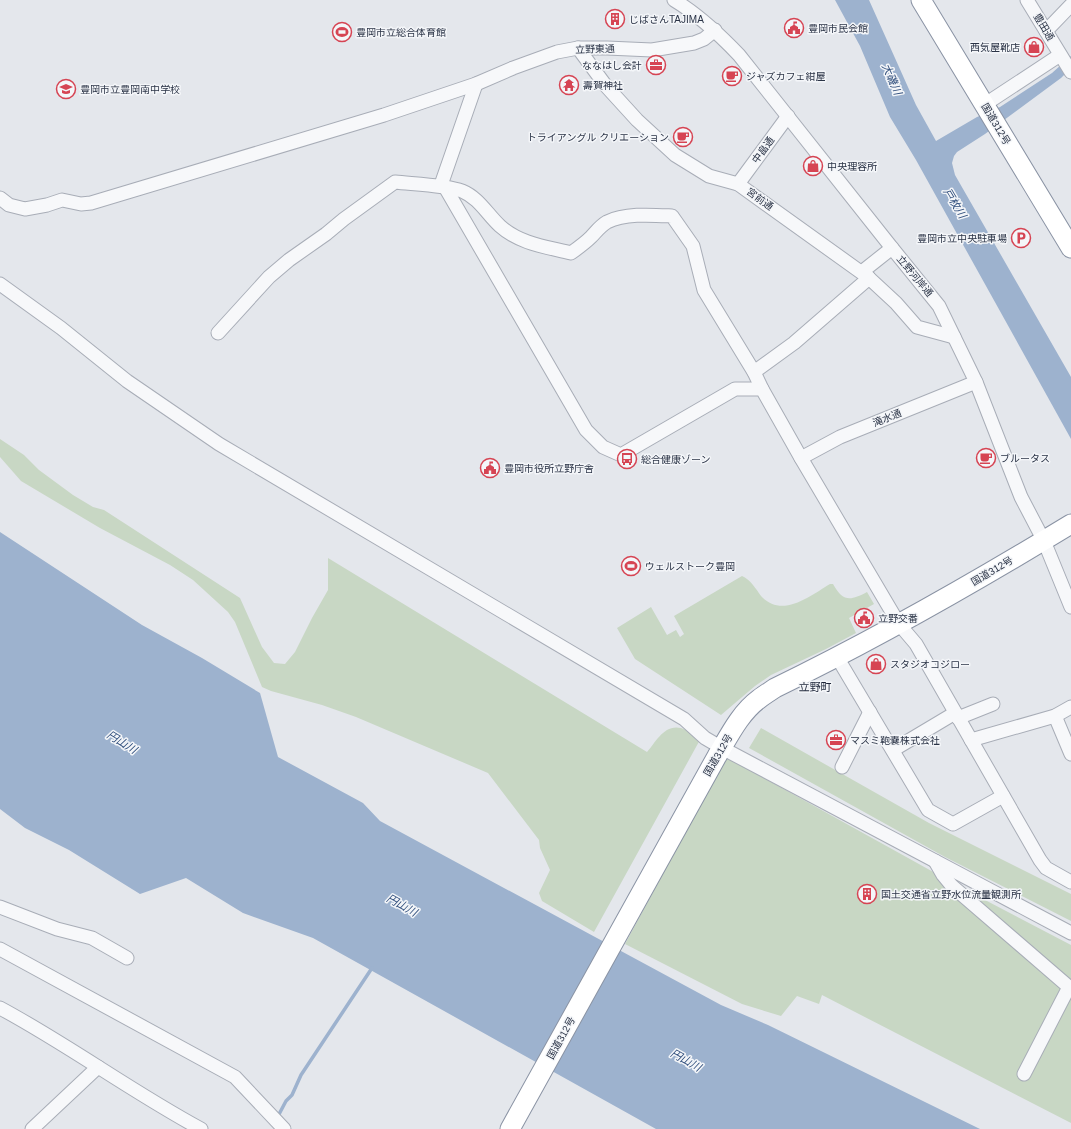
<svg xmlns="http://www.w3.org/2000/svg" width="1071" height="1129" font-family="Helvetica,'Noto Sans JP',sans-serif">
<style>
.green{fill:#c8d7c4}
.water{fill:#9db2ce}
.lines{fill:none;stroke-linecap:round;stroke-linejoin:round}
.stream{stroke:#9db2ce;stroke-width:3.5}
.minor-casing{stroke:#a8adb7;stroke-width:15}
.highway-casing{stroke:#8a93a4;stroke-width:21}
.minor{stroke:#f7f8fa;stroke-width:13}
.highway{stroke:#fff;stroke-width:19}
.labels{text-anchor:middle;dominant-baseline:central;stroke-width:3;stroke-linejoin:round;paint-order:stroke}
.poi-label{font-size:10px;fill:#2a3346;stroke:#f4f6f9;text-anchor:start}
.street-label{font-size:10px;fill:#2a3346;stroke:#f4f6f9}
.water-label{font-size:11px;font-style:italic;fill:#314f7d;stroke:#f4f6f9}
.neighbourhood-label{font-size:11px;fill:#1c2437;stroke:#f4f6f9}
</style>
<rect width="100%" height="100%" fill="#e4e7ec"/>
<g class="green">
<path d="M0,439L24,455L39,470L73,495L93,507L104,510L240,598L262,647L274,663L285,664L295,652L312,618L328,590V558L647,752C656,742 664,724 681,728C687,730 695,735 701,738L594,932L542,901L539,893L550,870L540,848L539,840L488,773L356,717L322,705L271,691L262,687L235,622L228,612L193,580L170,565L100,528L21,481L0,457Z"/>
<path d="M742,576C750,579 756,589 761,596C782,619 810,596 830,584H833C843,602 850,601 867,592L874,604L849,618L856,633L826,649L771,675L755,686L721,715L635,659L617,628L651,607L667,635L676,630L680,637L684,634L674,616Z"/>
<path d="M761,728L929,823L1071,894V921L945,857L749,748Z"/>
<path d="M726,757L964,889L1071,945V1123L822,995L819,1004L797,996L781,1016L742,1004L625,944Z"/>
</g>
<g class="water">
<path d="M835,0H869L916,105L936,141L977,117L1000,107L1052,73L1071,56V68L1061,78L985,134L957,152L954,156L952,163L955,175L1071,377V439L916,160L890,117L860,46Z"/>
<path d="M0,532L142,625L202,658L260,693L278,757L363,803L380,821L721,1005L768,1025L980,1129H656L313,938L243,913L186,878L140,894L69,850L25,828L0,809Z"/>
</g>
<g class="lines">
<path class="stream" d="M277,1118L286,1101L292,1095L301,1075L372,968"/>
<g class="minor-casing">
<g id="minor">
<path d="M674,0C699,15 719,34 739,55L892,248L939,306L976,382L1021,497L1044,541L1071,607"/>
<path d="M1027,0L1071,72"/>
<path d="M1046,31L1071,5"/>
<path d="M578,48L606,86L637,120L675,155L709,176L738,184L869,278L896,303L917,327L954,337"/>
<path d="M476,84L442,182L586,430L603,447L621,455L735,389H762L801,458L899,624L916,644L1040,860L1046,868L1071,882"/>
<path d="M984,105L1060,55"/>
<path d="M738,184L788,116"/>
<path d="M0,198L9,205L25,209L47,205L62,200L81,204L91,203L384,115L476,84L513,68L557,52L578,48H607L652,50L694,43L704,39L715,30"/>
<path d="M0,284L61,328L127,381L219,444L684,719L705,738L722,748L1071,933"/>
<path d="M218,333L269,277L289,260L326,234L344,219L395,182C413,184 446,185 462,191C479,198 487,214 500,226C520,244 547,247 571,253C578,248 585,243 591,237C596,232 600,226 607,222C625,213 652,215 672,216L693,246L704,290L754,372L762,389"/>
<path d="M754,372L794,343L869,278L863,271L892,248"/>
<path d="M801,458L840,437L976,382"/>
<path d="M837,657L928,810L953,824L1003,796"/>
<path d="M1055,716L1071,754"/>
<path d="M958,718L993,704"/>
<path d="M971,740L1055,716L1071,707"/>
<path d="M893,750L955,713"/>
<path d="M842,767L870,712"/>
<path d="M935,861L943,875L952,886L1069,987L1024,1074"/>
<path d="M0,907L57,929L92,938L127,958"/>
<path d="M0,949L235,1077L284,1129"/>
<path d="M0,1008C69,1045 132,1092 201,1129"/>
<path d="M32,1129L98,1067"/>
</g>
</g>
<g class="highway-casing">
<g id="highway">
<path d="M921,0L1071,248"/>
<path d="M510,1129L717,756C729,736 740,713 759,699C764,695 769,692 775,688C876,639 974,583 1071,524"/>
</g>
</g>
<use href="#minor" class="minor"/>
<use href="#highway" class="highway"/>
</g>
<defs>
<g id="building-ring" transform="scale(1)"><circle r="9.5" fill="#f4f6f9" stroke="#d64453" stroke-width="1.5"/><path d="M-4-6H4V6H1V3H-1V6H-4ZM-2.5-4.3h1.7v1.8h-1.7ZM.8-4.3h1.7v1.8H.8ZM-2.5-1h1.7V.8h-1.7ZM.8-1h1.7V.8H.8Z" fill="#d64453"/></g>
<g id="civic-ring" transform="scale(1)"><circle r="9.5" fill="#f4f6f9" stroke="#d64453" stroke-width="1.5"/><path d="M-.6-6.5H3V-4.5H.6V-3L4-1V1h2V6H-6V1h2V-1L-.6-3ZM-1.2 2.5V6h2.4V2.5Z" fill="#d64453"/></g>
<g id="stadium-ring" transform="scale(1)"><circle r="9.5" fill="#f4f6f9" stroke="#d64453" stroke-width="1.5"/><path d="M0-5a6.5 5 0 1 0 0 10a6.5 5 0 1 0 0-10ZM-3.5-1.8h7v3.6h-7Z" fill="#d64453"/></g>
<g id="shop-ring" transform="scale(1)"><circle r="9.5" fill="#f4f6f9" stroke="#d64453" stroke-width="1.5"/><path d="M-5-2.5h2.3a2.7 3.5 0 0 1 5.4 0H5L5.5 6h-11ZM-1.5-2.5h3a1.5 2.3 0 0 0-3 0Z" fill="#d64453"/></g>
<g id="office-ring" transform="scale(1)"><circle r="9.5" fill="#f4f6f9" stroke="#d64453" stroke-width="1.5"/><path d="M-6-3h4V-5.5h4V-3h4V5H-6ZM-1-4.5V-3h2v-1.5ZM-6 0V1H6V0Z" fill="#d64453"/></g>
<g id="cafe-ring" transform="scale(1)"><circle r="9.5" fill="#f4f6f9" stroke="#d64453" stroke-width="1.5"/><path d="M-5.5-4.5H6V0H3Q3 3.5 0 3.5H-2.5Q-5.5 3.5-5.5 0ZM3-3.2v2h1.7v-2ZM-6 4.5H4V6H-6Z" fill="#d64453"/></g>
<g id="temple-ring" transform="scale(1)"><circle r="9.5" fill="#f4f6f9" stroke="#d64453" stroke-width="1.5"/><path d="M0-6L5-2H3V0L6.5 2.5H4V6H1.5V3h-3V6H-4V2.5H-6.5L-3 0V-2H-5Z" fill="#d64453"/></g>
<g id="school-ring" transform="scale(1)"><circle r="9.5" fill="#f4f6f9" stroke="#d64453" stroke-width="1.5"/><path d="M0-5L7-2L0 1L-7-2ZM-4 1L0 2.5L4 1V4Q0 6-4 4Z" fill="#d64453"/></g>
<g id="parking-ring" transform="scale(1)"><circle r="9.5" fill="#f4f6f9" stroke="#d64453" stroke-width="1.5"/><path d="M-3.5-5.5H1a3.5 3.5 0 0 1 0 7H-1V5.5H-3.5ZM-1-3.4V-.6H.8a1.4 1.4 0 0 0 0-2.8Z" fill="#d64453"/></g>
<g id="bus-ring" transform="scale(1)"><circle r="9.5" fill="#f4f6f9" stroke="#d64453" stroke-width="1.5"/><path d="M-5-6H5V4H4V6H2V4H-2V6H-4V4H-5ZM-3.5-4V0h7V-4ZM-3.5 1.2v1.5H-2V1.2ZM2 1.2v1.5H3.5V1.2Z" fill="#d64453"/></g>
</defs>
<g fill-rule="evenodd">
<use href="#building-ring" x="615" y="19"/>
<use href="#civic-ring" x="794" y="28"/>
<use href="#stadium-ring" x="342" y="32"/>
<use href="#shop-ring" x="1034" y="47"/>
<use href="#office-ring" x="656" y="65"/>
<use href="#cafe-ring" x="732" y="76"/>
<use href="#temple-ring" x="569" y="85"/>
<use href="#school-ring" x="66" y="89"/>
<use href="#cafe-ring" x="683" y="137"/>
<use href="#shop-ring" x="813" y="166"/>
<use href="#parking-ring" x="1021" y="238"/>
<use href="#cafe-ring" x="986" y="458"/>
<use href="#bus-ring" x="627" y="459"/>
<use href="#civic-ring" x="490" y="468"/>
<use href="#stadium-ring" x="631" y="566"/>
<use href="#civic-ring" x="864" y="618"/>
<use href="#shop-ring" x="876" y="664"/>
<use href="#office-ring" x="836" y="740"/>
<use href="#building-ring" x="867" y="894"/>
</g>
<g class="labels">
<g class="poi-label">
<text x="629" y="19">じばさんTAJIMA</text>
<text x="808" y="28">豊岡市民会館</text>
<text x="356" y="32">豊岡市立総合体育館</text>
<text x="1020" y="47" text-anchor="end">西気屋靴店</text>
<text x="642" y="65" text-anchor="end">ななはし会計</text>
<text x="746" y="76">ジャズカフェ紺屋</text>
<text x="583" y="85">壽賀神社</text>
<text x="80" y="89">豊岡市立豊岡南中学校</text>
<text x="669" y="137" text-anchor="end">トライアングル クリエーション</text>
<text x="827" y="166">中央理容所</text>
<text x="1007" y="238" text-anchor="end">豊岡市立中央駐車場</text>
<text x="1000" y="458">ブルータス</text>
<text x="641" y="459">総合健康ゾーン</text>
<text x="504" y="468">豊岡市役所立野庁舎</text>
<text x="645" y="566">ウェルストーク豊岡</text>
<text x="878" y="618">立野交番</text>
<text x="890" y="664">スタジオコジロー</text>
<text x="850" y="740">マスミ鞄嚢株式会社</text>
<text x="881" y="894">国土交通省立野水位流量観測所</text>
</g>
<g class="street-label">
<text transform="translate(1044 27) rotate(59)">豊田通</text>
<text transform="translate(595 49) rotate(-2)">立野東通</text>
<text transform="translate(996 124) rotate(59)">国道312号</text>
<text transform="translate(763 150) rotate(-54)">中畠通</text>
<text transform="translate(760 199) rotate(36)">宮前通</text>
<text transform="translate(915 276) rotate(50)">立野河岸通</text>
<text transform="translate(887 418) rotate(-22)">滝水通</text>
<text transform="translate(992 571) rotate(-31)">国道312号</text>
<text transform="translate(718 755) rotate(-60)">国道312号</text>
<text transform="translate(561 1038) rotate(-61)">国道312号</text>
</g>
<g class="water-label">
<text transform="translate(892 79) rotate(66)">大磯川</text>
<text transform="translate(955 203) rotate(59)">戸枚川</text>
<text transform="translate(122 742) rotate(32)">円山川</text>
<text transform="translate(402 905) rotate(29)">円山川</text>
<text transform="translate(686 1060) rotate(29)">円山川</text>
</g>
<g class="neighbourhood-label">
<text x="815" y="687">立野町</text>
</g>
</g>
</svg>
